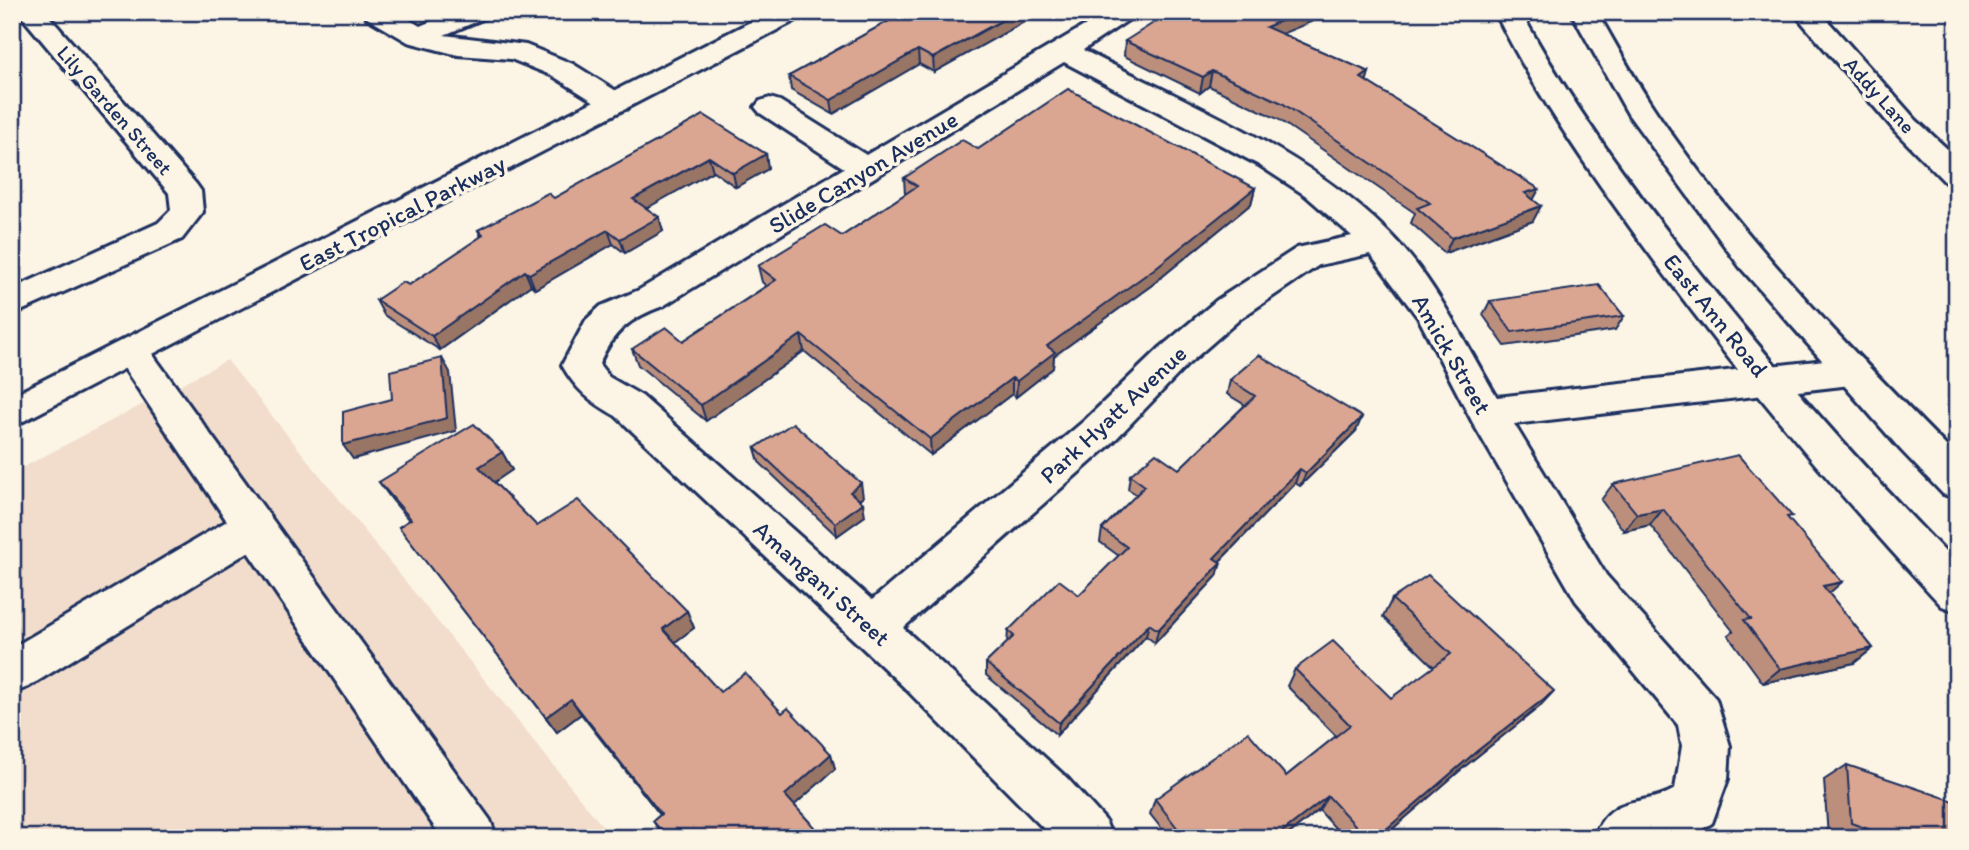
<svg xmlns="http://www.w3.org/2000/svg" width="1969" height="850" font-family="Itim,sans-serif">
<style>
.built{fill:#f2ddcc}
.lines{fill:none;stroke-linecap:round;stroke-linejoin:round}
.minor-casing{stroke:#1b2f5e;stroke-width:6}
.major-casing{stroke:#1b2f5e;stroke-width:6}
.minor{fill:#fcf5e5;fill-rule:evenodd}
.major{fill:#fcf5e5;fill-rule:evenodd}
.wall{fill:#bc8f7d;stroke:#1b2f5e;stroke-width:2}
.shaded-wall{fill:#997466;stroke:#1b2f5e;stroke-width:2}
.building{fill:#dba691;stroke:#1b2f5e;stroke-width:2}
.labels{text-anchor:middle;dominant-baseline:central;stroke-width:7;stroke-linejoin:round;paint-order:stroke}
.far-street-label{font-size:21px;fill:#1b2f5e;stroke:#fcf5e5}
.street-label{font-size:24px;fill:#1b2f5e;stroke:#fcf5e5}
</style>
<rect width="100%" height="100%" fill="#fcf5e5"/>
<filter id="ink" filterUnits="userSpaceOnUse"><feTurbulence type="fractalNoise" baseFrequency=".0143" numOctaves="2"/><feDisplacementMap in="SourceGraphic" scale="14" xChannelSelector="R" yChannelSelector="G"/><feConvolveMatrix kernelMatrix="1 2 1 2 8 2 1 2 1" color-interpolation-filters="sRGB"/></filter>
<g filter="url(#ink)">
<path class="built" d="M227,360L612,838H12V473Z"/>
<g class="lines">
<g class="minor-casing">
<g id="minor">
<path d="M18,12H45L196,184L201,191L203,212L182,239L12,315V289L158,223L171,210L169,193Z"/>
<path d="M363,12H396L420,26L453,12H489L485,18L444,35L526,45L573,64L626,97L630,103L626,109L616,112L606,109L553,76L511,59L458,55L408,42L367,18Z"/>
<path d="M1108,12H1140L1083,50C1187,103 1305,149 1389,233C1436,280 1463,341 1497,397L1851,357L1864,361L1869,371L1864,381L1851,385L1514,424L1606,575L1716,699L1730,746L1728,779L1712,823L1688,838H1593C1613,790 1641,809 1675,789L1682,746L1678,725L1576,601L1473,423L1419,319L1370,254L1319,265L1241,318L1187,365L1112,443L903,628L1067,778L1105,820L1112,838H1053L903,686L616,416C591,402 576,390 562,365L586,320L601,306L639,290L844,168L760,113L755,107L760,101L770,98L780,101L866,155ZM1064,62L1259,165L1305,195L1352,236L1297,248L1217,300L1161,347L1084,421L872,600L642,396L609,377L599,364C613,331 630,318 663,306Z"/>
<path d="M1793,12H1820L1916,120L1957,158V186L1946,183L1896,132Z"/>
<path d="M132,340L145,344L490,820L497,838H442L248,552L28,687L12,693V648L227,521L114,353L119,344Z"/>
</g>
</g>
<g class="major-casing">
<g id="major">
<path d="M770,12H804L800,18L12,427V396Z"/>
<path d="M1495,12H1521C1570,103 1631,185 1694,266C1776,370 1864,469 1957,564V612L1942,606C1842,499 1749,388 1662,271C1601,188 1541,105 1495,12Z"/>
<path d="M1571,12H1597C1617,46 1635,81 1657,113C1742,239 1850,349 1957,457V499L1943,494L1901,450L1740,267L1628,114Z"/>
</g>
</g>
<use href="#minor" class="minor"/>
<use href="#major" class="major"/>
</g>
<g class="wall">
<path d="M905,12H1042L934,72L919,64L833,114L791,90L789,76Z"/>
<path d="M1282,34L1369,72L1366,81L1539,189L1533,200V221L1445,253L1411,223L1415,213L1278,119L1209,86L1200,93L1124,56L1125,41Z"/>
<path d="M704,115L766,154L768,169L736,187L713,171L646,208L663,231L625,253L613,244L535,289L531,285L440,350L384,315L376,300L409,285L481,237L478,230L554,198Z"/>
<path d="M978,149L1255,188L1251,204L1152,285L1054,356L1053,368L1016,397L1012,394L931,455L804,351L706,421L638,365L632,349L683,341L766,286L762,282L758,266L842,236L905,194L904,178Z"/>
<path d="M1490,301L1624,316L1615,330L1505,346L1483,315Z"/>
<path d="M1230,380L1356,431L1300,486L1295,483L1219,562L1217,576L1155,643L1146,636L1057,735L986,675V663L1007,643L1008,631L1079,595L1119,556L1100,542L1102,529L1137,495L1128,489L1130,475L1179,469L1245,405L1227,394Z"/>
<path d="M755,448L863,497L859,500L865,516L837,536L759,462Z"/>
<path d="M502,452L512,470L494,482L537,526L687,611L694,628L675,642L720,692L782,713L831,754L835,769L794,805L824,838H664L653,821L660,815L581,714L557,732L399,527L409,520L392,500L379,482Z"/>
<path d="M1613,484L1789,520L1829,594L1873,648L1854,663L1763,683L1728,635L1733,631L1650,525L1624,531L1601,500Z"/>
<path d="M1392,599L1539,707L1464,767L1382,838H1344L1319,810L1284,838H1169L1150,814L1155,799L1286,776L1336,736L1287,686L1295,669L1391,698L1434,667L1383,617Z"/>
<path d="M1847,765L1957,838L1828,837L1824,780Z"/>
</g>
<g class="shaded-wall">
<path d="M1017,12H1042L934,72L933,58Z"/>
<path d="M1301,12H1335L1262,42L1266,27Z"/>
<path d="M918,50L919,64L833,114L831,100Z"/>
<path d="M1212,71L1209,86L1200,93L1203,77Z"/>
<path d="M1369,72L1365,87L1361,78Z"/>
<path d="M766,154L768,169L736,187L733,173Z"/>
<path d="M709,157L713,171L638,213L633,199Z"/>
<path d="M1255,188L1251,204L1152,285L1054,356L1053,368L1016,397L1017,381L1047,346Z"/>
<path d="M1539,189L1531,204L1525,193Z"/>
<path d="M1541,206L1533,221L1445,253L1452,238Z"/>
<path d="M659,217L663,231L625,253L620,239Z"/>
<path d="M608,230L613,244L535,289L529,274Z"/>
<path d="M525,271L531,285L440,350L432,336Z"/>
<path d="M801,335L804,351L706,421L701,405Z"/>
<path d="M442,358L450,372L456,431L353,459L343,445Z"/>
<path d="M1012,378V394L931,455L930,439Z"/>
<path d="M1362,417L1356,431L1300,486L1306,473Z"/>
<path d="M502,452L512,470L490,485L479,467Z"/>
<path d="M1300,469L1295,483L1210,571L1214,558Z"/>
<path d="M861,483L863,497L853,505L850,492Z"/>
<path d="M863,503L865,516L837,536L835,523Z"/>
<path d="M1663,509L1650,525L1624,531L1637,514Z"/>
<path d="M1221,563L1217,576L1155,643L1158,630Z"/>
<path d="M1842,582L1824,598L1823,586Z"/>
<path d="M687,611L694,628L671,645L663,629Z"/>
<path d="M1149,624L1146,636L1057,735L1059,723Z"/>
<path d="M1873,648L1854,663L1763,683L1780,669Z"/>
<path d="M1554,691L1539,707L1464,767L1382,838H1376L1477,751Z"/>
<path d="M571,699L581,714L557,732L546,717Z"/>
<path d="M831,754L835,769L790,809L785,795Z"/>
<path d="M1328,796L1319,810L1284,838H1274Z"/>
</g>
<g class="building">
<path d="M905,12H1017L933,58L918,50L831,100L789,76Z"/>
<path d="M1171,12H1301L1266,27L1369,72L1361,78L1539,189L1525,193L1541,206L1452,238L1417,208L1430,203L1282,103L1212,71L1203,77L1125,41Z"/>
<path d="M1068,89L1255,188L1154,269L1047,346L1055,352L1017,381L1012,378L930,439L801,335L701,405L632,349L666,327L683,341L776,280L758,266L825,225L842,236L917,186L904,178L962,140L978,149Z"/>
<path d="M704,115L766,154L733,173L709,157L633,199L659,217L620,239L608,230L529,274L525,271L432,336L376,300L403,282L409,285L483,235L478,230L548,193L554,198Z"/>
<path d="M1599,285L1624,316L1512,332L1490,301Z"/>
<path d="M1259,355L1362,417L1306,473L1300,469L1214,558L1221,563L1158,630L1149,624L1059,723L986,663L1014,636L1008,631L1059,580L1079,595L1127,547L1102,529L1145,486L1130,475L1156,453L1179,469L1255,396L1230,380Z"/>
<path d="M442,358L447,418L343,445V412L392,399L390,371Z"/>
<path d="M793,423L861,483L850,492L863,503L835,523L755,448Z"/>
<path d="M474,424L502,452L479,467L537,526L578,500L687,611L663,629L720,692L745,673L782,713L788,708L831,754L785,795L824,838H667L653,821L661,814L571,699L546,717L399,527L411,519L379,482Z"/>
<path d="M1738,455L1792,516L1787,517L1842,582L1823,586L1873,648L1780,669L1744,620L1751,619L1663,509L1637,514L1613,484Z"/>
<path d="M1428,575L1554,691L1477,751L1376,838H1367L1328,796L1274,838H1185L1155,799L1248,732L1286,776L1350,725L1295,669L1333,641L1391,698L1451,654L1392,599Z"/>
<path d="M1847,765L1957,802V838H1893L1851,823Z"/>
</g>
</g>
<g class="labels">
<g class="far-street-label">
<text transform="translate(1880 95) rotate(48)">Addy Lane</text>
<text transform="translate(115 110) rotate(49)">Lily Garden Street</text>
</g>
<g class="street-label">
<text transform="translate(863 172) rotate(-31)">Slide Canyon Avenue</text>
<text transform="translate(402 213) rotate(-27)">East Tropical Parkway</text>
<text transform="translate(1716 315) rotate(51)">East Ann Road</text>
<text transform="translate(1452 354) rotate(60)">Amick Street</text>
<text transform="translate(1113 414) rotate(-43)">Park Hyatt Avenue</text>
<text transform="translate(822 583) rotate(42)">Amangani Street</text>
</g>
</g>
<rect width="1969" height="850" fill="none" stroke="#fcf5e5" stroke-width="42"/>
<rect x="21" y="21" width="1927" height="808" fill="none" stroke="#1b2f5e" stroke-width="2.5" filter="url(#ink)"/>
</svg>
